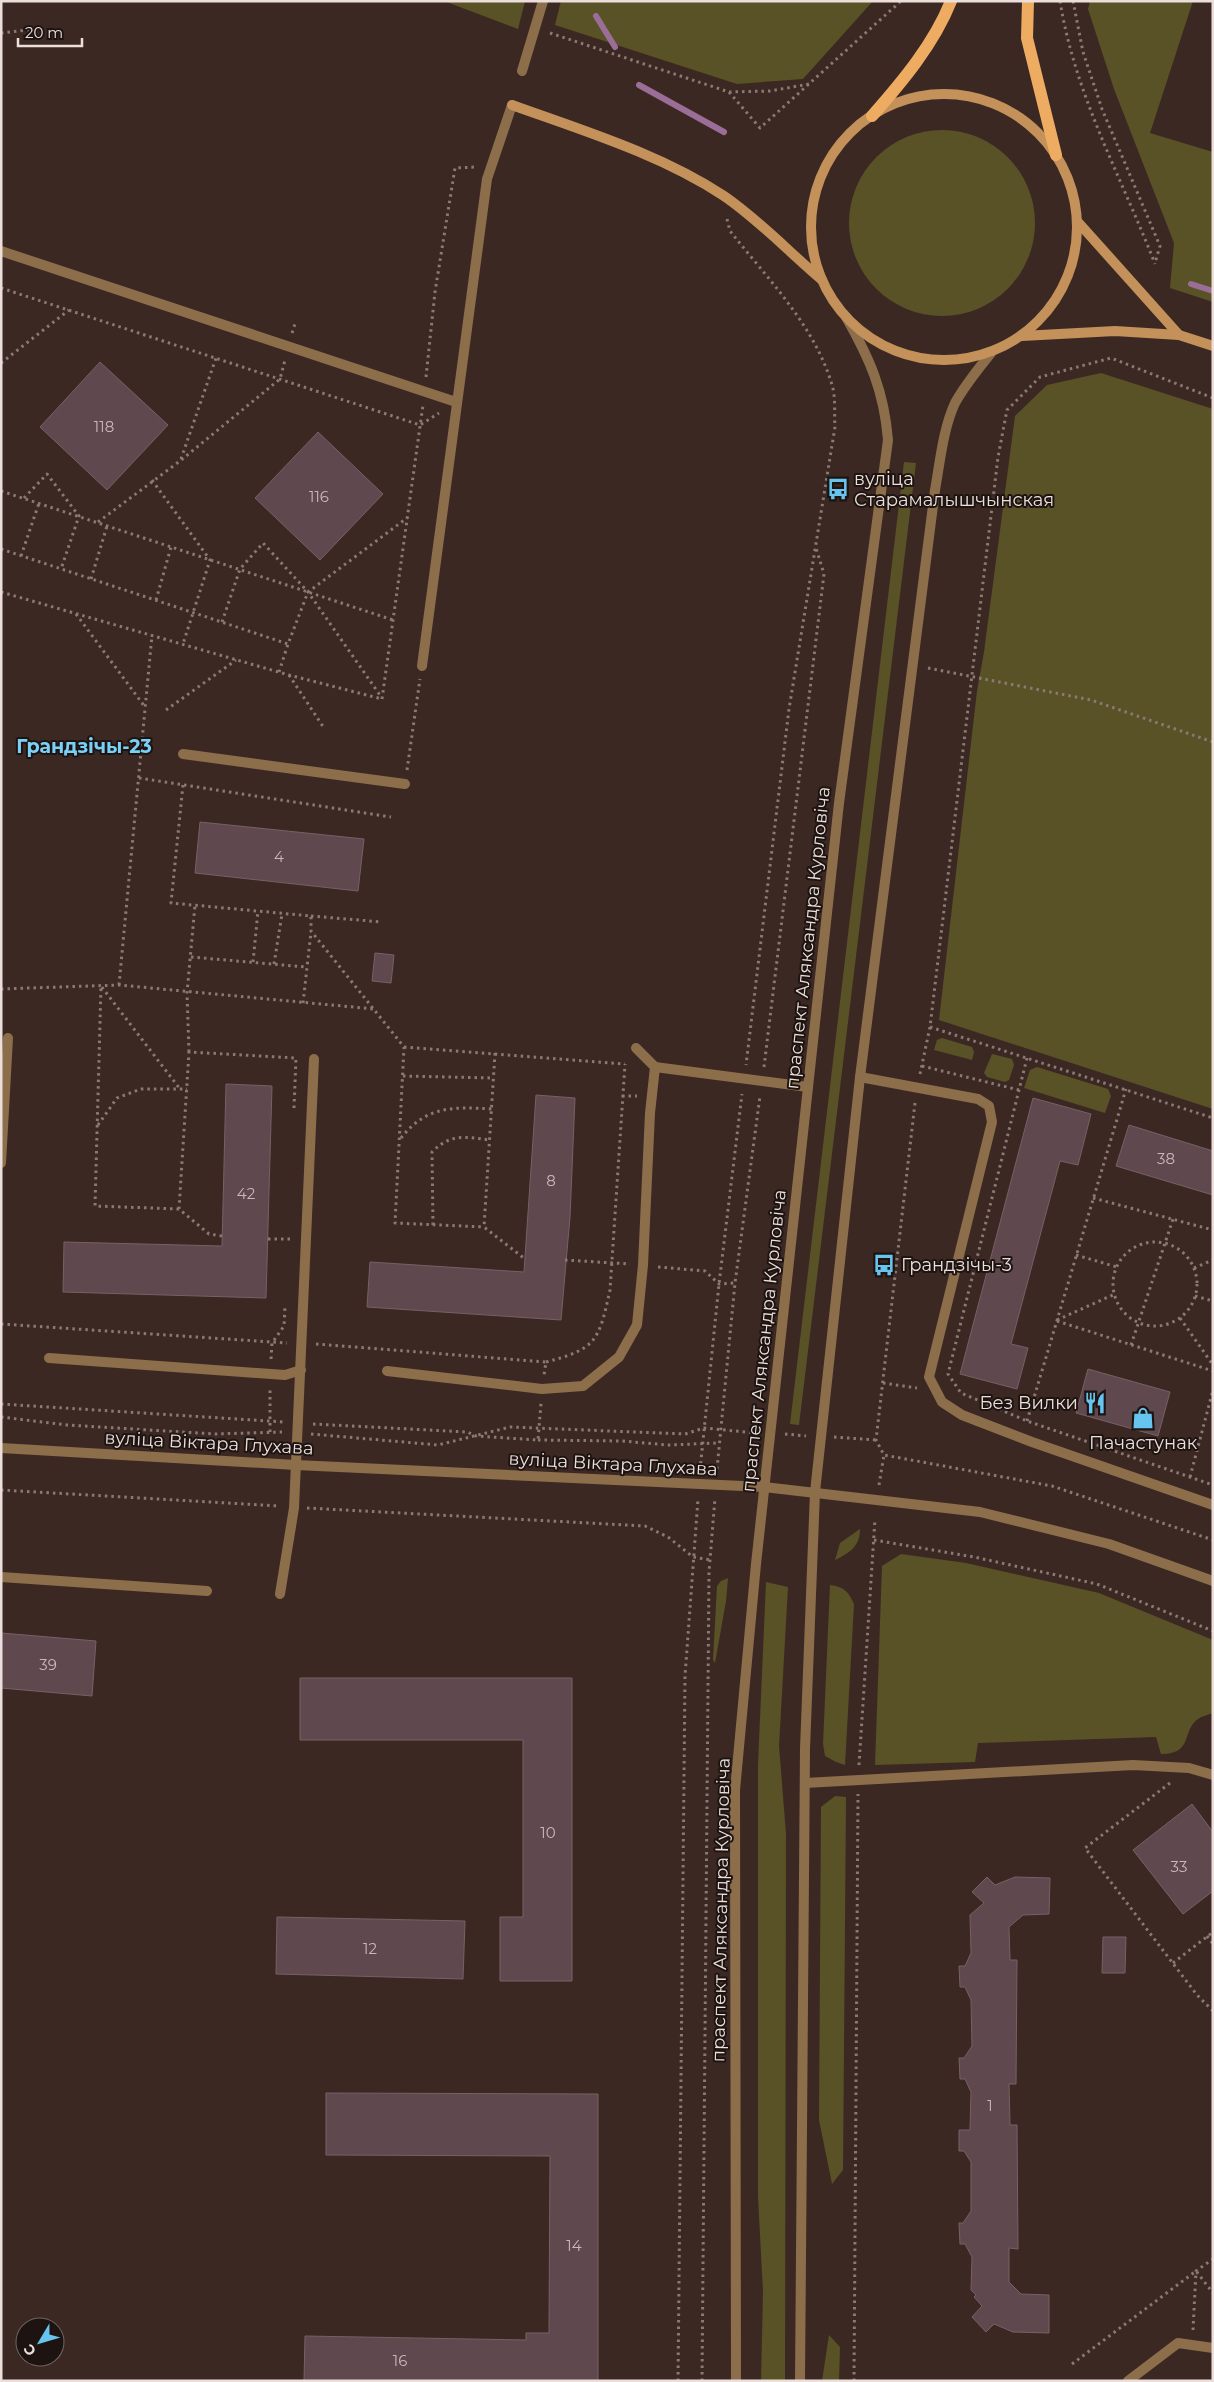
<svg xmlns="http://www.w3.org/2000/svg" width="1214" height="2382" font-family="Montserrat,sans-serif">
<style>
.green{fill:#585226}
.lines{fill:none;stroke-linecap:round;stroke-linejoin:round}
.stream{stroke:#9b6e98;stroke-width:6}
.building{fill:#5f484e;stroke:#786066}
.path{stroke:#8a7975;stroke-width:3;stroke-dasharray:2.5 4;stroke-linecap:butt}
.lane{stroke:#8d6e4b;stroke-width:10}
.street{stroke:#8d6e4b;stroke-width:10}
.secondary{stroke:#c39159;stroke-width:10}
.primary{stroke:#edac61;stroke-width:12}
.labels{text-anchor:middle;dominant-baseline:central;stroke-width:4;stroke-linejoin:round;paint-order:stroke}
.number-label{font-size:15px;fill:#c9b9b8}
.poi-label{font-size:18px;fill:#ecdfdb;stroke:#1d1411;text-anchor:start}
.street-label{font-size:18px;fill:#ecdfdb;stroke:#1d1411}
.neighbourhood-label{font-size:19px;font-weight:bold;fill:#7ad0f7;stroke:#1d1411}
</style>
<rect width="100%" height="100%" fill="#3c2823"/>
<g class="green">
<path d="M444,1H525L518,29Z"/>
<path d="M561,1H873L803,79L737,84L555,25Z"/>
<path d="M1090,1H1193L1150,133L1213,152V302L1170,288L1174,243L1114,89L1088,9Z"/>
<circle cx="942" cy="223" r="93"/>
<path d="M1101,373L1213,409V1109L939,1020L977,691L984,652L1015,416L1047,385Z"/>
<path d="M904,462L916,463L799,1425L790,1424Z"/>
<path d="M942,1038L972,1047L974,1052L972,1060L934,1050L937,1040Z"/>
<path d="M992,1054L1012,1059L1014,1065L1009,1080L1005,1082L987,1077L984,1073Z"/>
<path d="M1037,1067L1108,1089L1111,1096L1105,1113L1024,1088L1030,1070Z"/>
<path d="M860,1529C860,1547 849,1553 835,1560L840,1543Z"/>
<path d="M901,1554L966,1563L1099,1593L1213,1640V1713C1208,1715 1202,1716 1198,1719C1181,1731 1194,1754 1161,1754L1156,1737L978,1743L975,1762L875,1765L882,1566Z"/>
<path d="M728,1578L726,1601L715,1663L713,1660L717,1586L721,1581Z"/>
<path d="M766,1582L788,1587L779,1746L786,1834L785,2381H761L763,2292L758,2197V1764Z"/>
<path d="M830,1585C844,1587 848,1591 854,1604L845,1765L836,1762L825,1756L823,1744Z"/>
<path d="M835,1796L846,1797L843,2170L832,2184L819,2120L821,1807Z"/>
<path d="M829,2335L840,2347L839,2381H822Z"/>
</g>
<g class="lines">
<g class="stream">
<path d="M596,16L615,47"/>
<path d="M639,85L724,132"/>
<path d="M1191,284L1213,291"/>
</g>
</g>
<g class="building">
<path d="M100,362L168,425L107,490L40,427Z"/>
<path d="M318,432L383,494L320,560L255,498Z"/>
<path d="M200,822L364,839L358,891L195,873Z"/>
<path d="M375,953L394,955L391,983L372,981Z"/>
<path d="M226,1084L272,1086L266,1298L63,1292L64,1242L222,1246Z"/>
<path d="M536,1095L575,1098L570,1217L561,1320L367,1307L370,1262L524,1272Z"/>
<path d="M1033,1098L1091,1114L1078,1165L1060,1161L1011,1344L1028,1348L1017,1389L960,1374Z"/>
<path d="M1129,1125L1213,1151V1195L1116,1166Z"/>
<path d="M1088,1369L1170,1392L1158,1436L1076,1413Z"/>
<path d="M1,1633L96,1641L92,1696L1,1688Z"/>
<path d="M300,1678H572V1981H500V1917H523V1740H300Z"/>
<path d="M1192,1804L1213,1832V1891L1183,1914L1133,1850Z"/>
<path d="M987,1877L995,1885L1015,1877L1050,1878L1049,1914L1023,1915L1009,1927L1010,1960H1017L1016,2084H1009L1010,2125H1017L1018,2249L1009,2248V2282L1021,2294L1049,2295V2333L1013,2332L994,2324L986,2332L972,2317L982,2306L974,2297L976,2295L971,2290L972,2257L965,2244H960L959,2223H963L971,2211V2162L964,2151H959V2130H970L971,2092L965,2079H960L959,2058H964L972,2046L971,2000L965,1987H960L959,1966H965L971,1953L970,1915L984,1903L972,1892Z"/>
<path d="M277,1917L465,1921L463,1979L276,1974Z"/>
<path d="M1103,1937H1126L1125,1973H1102Z"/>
<path d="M326,2093L598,2094V2381H304L305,2336L526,2340V2333H549L550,2156L326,2155Z"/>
</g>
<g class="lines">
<g class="path">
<path d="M1060,1C1075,95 1121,176 1155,264"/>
<path d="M1073,1L1083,52L1102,109L1160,246L1155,263"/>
<path d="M1,33L43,28"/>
<path d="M550,33L729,92L760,128L901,1"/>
<path d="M729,92L770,91L809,84"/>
<path d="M727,219L730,231C767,278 815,326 832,385C836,397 834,414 835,427L789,709L746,1065"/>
<path d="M1,288L420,425L439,413"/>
<path d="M292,333L296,321"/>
<path d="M1,363L69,310"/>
<path d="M426,377L435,292L455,168L476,167"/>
<path d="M181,459L216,358"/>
<path d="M152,480L210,560L183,644"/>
<path d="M1,491L393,620"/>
<path d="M24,498L47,474L79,516L61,569"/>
<path d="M98,522L180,461L280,379L285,360"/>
<path d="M1,549L288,644L308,592L407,518"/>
<path d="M21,556L39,503"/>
<path d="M91,579L107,526"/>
<path d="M1,592L289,675L382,699"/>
<path d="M156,600L171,547"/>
<path d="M76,614L145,707"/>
<path d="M222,622L240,569L263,543L308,592L382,698"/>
<path d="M928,668L1091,700L1213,742"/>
<path d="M279,672L288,644"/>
<path d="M289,675L324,728"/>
<path d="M382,699L423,405"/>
<path d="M166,710L236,660"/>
<path d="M407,770L420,679"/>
<path d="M139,778L391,817"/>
<path d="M183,785L171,903L311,916V931L404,1047L395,1223L484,1227"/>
<path d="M311,916L382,922"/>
<path d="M191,957L306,967"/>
<path d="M253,962L258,911"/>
<path d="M274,964L282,914"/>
<path d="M119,985L152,635"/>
<path d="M1,989L119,985L374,1009"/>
<path d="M303,1003L311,932"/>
<path d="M930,1027L1213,1118"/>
<path d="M404,1047L625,1064"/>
<path d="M189,1052L187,993L195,905"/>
<path d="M495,1053L484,1227L525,1259"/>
<path d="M1027,1058L948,1374L961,1393L1027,1421L1213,1485"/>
<path d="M922,1066L1019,1090"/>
<path d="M764,1067L824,574L816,548"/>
<path d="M920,1074L930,1027L998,457L1007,410L1040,377L1111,358L1213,398"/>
<path d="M403,1076L494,1078"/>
<path d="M622,1096H637"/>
<path d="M915,1103L876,1440L884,1455L1052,1486L1213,1540"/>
<path d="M294,1108L296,1058"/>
<path d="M98,1125L117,1098L141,1089H187"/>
<path d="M401,1138C427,1105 454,1107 492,1109"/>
<path d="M1093,1198L1213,1230"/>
<path d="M179,1209L95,1206L101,986L180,1089"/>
<path d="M433,1225L432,1152C451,1133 465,1137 490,1140"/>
<path d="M222,1236L209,1234L179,1209L189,1052L296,1058"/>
<path d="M268,1239H291"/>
<circle cx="1155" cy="1284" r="42"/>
<path d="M1076,1255L1117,1267"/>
<path d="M565,1260L630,1264"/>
<path d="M658,1267L705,1271L719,1284L735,1283"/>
<path d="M1194,1268L1213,1260"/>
<path d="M1195,1296L1213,1301"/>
<path d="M1180,1318L1213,1365"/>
<path d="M1057,1320L1115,1294"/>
<path d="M1057,1321L1213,1371"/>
<path d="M1,1324L287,1343"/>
<path d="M316,1344L546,1362L544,1375"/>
<path d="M1131,1345L1173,1219"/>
<path d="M271,1359L272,1343L284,1326L285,1306"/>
<path d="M546,1362C597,1349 599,1340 610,1290L625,1064"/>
<path d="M883,1383L917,1388"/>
<path d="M1,1404L284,1422"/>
<path d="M1,1417L67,1425L215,1434L282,1432"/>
<path d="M1027,1421L1126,1089"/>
<path d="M313,1424L467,1432L476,1436L538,1440L541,1403"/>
<path d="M270,1432V1388"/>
<path d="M311,1434L438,1445L510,1427L685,1434L704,1428L756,1433"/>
<path d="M785,1434L806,1436"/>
<path d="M834,1437L876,1440"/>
<path d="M538,1440L622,1441L668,1445L718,1443"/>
<path d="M717,1469L735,1283L760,1096"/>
<path d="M700,1470L719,1284L742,1094"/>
<path d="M1190,1477L1213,1390"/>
<path d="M879,1485L884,1455"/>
<path d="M1,1490L279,1506"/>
<path d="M307,1508L645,1526L668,1537L693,1557L711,1560"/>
<path d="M874,1540L974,1557L1097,1584L1213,1631"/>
<path d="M859,1765L875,1519"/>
<path d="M1170,1783L1085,1848L1197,1995L1213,2011"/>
<path d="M1207,1936L1213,1944"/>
<path d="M1173,1963L1213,1932"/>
<path d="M1193,2330L1196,2271L1213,2259"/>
<path d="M1072,2364L1196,2271L1213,2293"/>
<path d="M678,2381L685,1676L698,1499"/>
<path d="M702,2381L709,1572L715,1498"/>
<path d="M854,2381L858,1794"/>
</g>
<g class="lane">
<path d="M1,251L456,402"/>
<path d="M422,666L487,179L512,105"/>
<path d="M183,754L405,784"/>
<path d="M655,1067L808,1087"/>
<path d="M860,1077L978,1099L989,1106L992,1122L929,1377L942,1402L962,1415L1032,1442L1213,1505"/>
<path d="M1,1163L8,1038"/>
<path d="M49,1358L285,1375L301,1370"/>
<path d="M387,1371L542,1389L583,1386L619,1357L637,1325L643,1265L650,1113L655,1067L636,1048"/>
<path d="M1,1577L207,1591"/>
<path d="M280,1594L294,1508L314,1059"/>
<path d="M805,1783L1133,1765L1189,1768L1213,1775"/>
<path d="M1128,2381L1178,2343L1213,2348"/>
</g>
<g class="street">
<path d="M522,71L543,1"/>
<path d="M1,1448L296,1465L764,1487L980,1512L1109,1544L1213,1581"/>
<path d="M736,2381L735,1790L756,1564L839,803L888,440C884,391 870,359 846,317"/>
<path d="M800,2381L805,1749L815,1492L860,1077L935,490C940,462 943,429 955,403C965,385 978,369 991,353"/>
</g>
<g class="secondary">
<circle cx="944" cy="227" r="133"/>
<path d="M512,105C584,131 660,154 724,196C758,219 790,253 822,280"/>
<path d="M1077,221L1179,335"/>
<path d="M1022,336L1115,331L1179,335L1213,346"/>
</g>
<g class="primary">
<path d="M1028,1L1027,38L1056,155"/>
<path d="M872,116C902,82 934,44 951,1"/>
</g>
</g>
<defs>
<g id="bus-bare" transform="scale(1.725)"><path d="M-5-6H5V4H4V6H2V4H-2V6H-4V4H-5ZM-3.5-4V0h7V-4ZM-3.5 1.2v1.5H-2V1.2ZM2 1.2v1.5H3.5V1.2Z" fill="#66c4ef" stroke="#1d1411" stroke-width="2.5" paint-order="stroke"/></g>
<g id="restaurant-bare" transform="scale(1.725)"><path d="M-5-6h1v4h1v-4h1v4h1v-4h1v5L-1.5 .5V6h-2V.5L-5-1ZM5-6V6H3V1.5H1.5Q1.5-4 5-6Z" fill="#66c4ef" stroke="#1d1411" stroke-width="2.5" paint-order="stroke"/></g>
<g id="shop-bare" transform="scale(1.725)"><path d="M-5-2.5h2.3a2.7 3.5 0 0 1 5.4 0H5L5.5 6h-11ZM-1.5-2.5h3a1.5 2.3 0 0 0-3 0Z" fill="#66c4ef" stroke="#1d1411" stroke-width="2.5" paint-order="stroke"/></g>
</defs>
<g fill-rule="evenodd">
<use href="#bus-bare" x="838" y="489"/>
<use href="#bus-bare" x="884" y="1265"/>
<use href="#restaurant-bare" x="1095" y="1403"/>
<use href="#shop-bare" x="1143" y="1418"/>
</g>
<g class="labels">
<g class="number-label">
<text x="104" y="426">118</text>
<text x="319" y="496">116</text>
<text x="279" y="856">4</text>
<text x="1166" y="1158">38</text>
<text x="551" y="1180">8</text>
<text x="246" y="1193">42</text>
<text x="48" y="1664">39</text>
<text x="548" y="1832">10</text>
<text x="1179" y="1866">33</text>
<text x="370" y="1948">12</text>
<text x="990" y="2105">1</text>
<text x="574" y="2245">14</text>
<text x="400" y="2360">16</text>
</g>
<g class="poi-label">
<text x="854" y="479">вуліца<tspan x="854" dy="21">Старамалышчынская</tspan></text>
<text x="901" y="1265">Грандзічы-3</text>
<text x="1078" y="1403" text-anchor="end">Без Вилки</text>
<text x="1143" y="1443" text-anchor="middle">Пачастунак</text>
</g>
<g class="street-label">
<text transform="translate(808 938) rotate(-84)">праспект Аляксандра Курловіча</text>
<text transform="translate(764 1341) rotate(-84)">праспект Аляксандра Курловіча</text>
<text transform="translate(209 1443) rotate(3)">вуліца Віктара Глухава</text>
<text transform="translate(613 1464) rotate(3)">вуліца Віктара Глухава</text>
<text transform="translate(721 1910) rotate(-89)">праспект Аляксандра Курловіча</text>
</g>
<g class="neighbourhood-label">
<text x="84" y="746">Грандзічы-23</text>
</g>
</g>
<rect width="1214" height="2382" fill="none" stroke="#ecdfdb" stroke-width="5"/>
<g transform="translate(40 2342) rotate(232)"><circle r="24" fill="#1d1411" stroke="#706562"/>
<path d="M0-4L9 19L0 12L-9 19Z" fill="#66c4ef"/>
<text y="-8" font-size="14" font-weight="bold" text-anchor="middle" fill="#ecdfdb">С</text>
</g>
<path d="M18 38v8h64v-8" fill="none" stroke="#ecdfdb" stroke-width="2.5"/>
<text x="25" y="38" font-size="15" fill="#ecdfdb" stroke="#1d1411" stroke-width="4" paint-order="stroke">20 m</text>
</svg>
